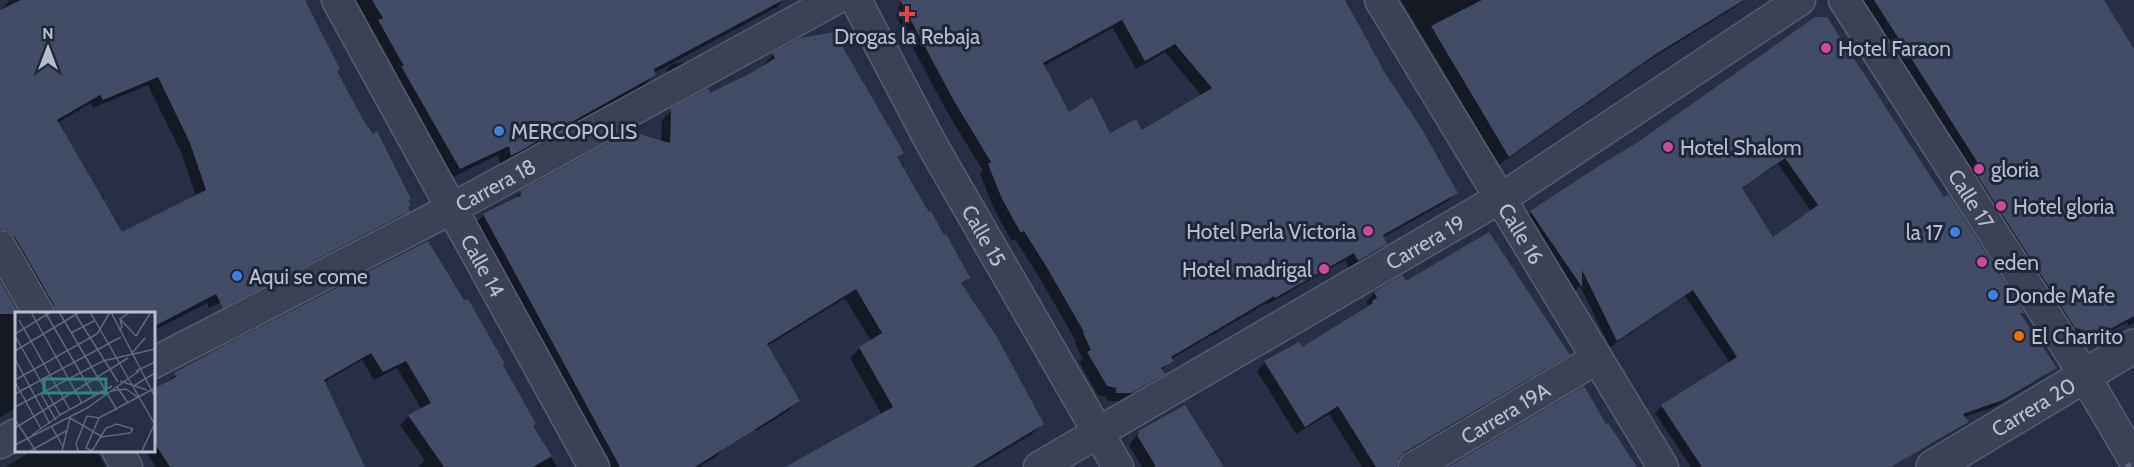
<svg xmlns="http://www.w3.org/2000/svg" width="2134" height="467" font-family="Cabin,sans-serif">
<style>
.shadow{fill:#0007;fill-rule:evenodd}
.building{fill:#424c66;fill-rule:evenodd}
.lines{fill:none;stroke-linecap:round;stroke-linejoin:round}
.minor-casing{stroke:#565d6f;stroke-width:33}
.tertiary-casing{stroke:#565d6f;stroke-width:36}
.minor{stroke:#3a4255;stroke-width:30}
.tertiary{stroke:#3a4255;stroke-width:33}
.rail{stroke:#5c657c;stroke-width:4.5;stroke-dasharray:6 6;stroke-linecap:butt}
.health-dot{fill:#e0444e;stroke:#1f273a;stroke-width:2}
.hotel-dot{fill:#d1479c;stroke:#1f273a;stroke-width:2}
.shop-dot{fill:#3f7fe0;stroke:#1f273a;stroke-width:2}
.food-dot{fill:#e8710a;stroke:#1f273a;stroke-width:2}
.labels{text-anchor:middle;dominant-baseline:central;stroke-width:6;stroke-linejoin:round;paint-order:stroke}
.poi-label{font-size:21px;fill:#b8bece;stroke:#1f273a;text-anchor:start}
.street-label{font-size:21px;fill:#b8bece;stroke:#1f273a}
.inset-road{fill:none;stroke:#60687c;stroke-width:1.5}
.view{fill:#318481;fill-opacity:0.15;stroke:#318481;stroke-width:3}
.inset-edge{fill:none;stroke:#b8bece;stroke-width:3}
</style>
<rect width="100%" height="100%" fill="#262f45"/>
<g class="shadow">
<path d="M10,0H302L336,71L361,119L410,199L407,201L408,210L399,220L286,278L283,272L209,308L207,303L153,331V314H44L0,241V11ZM148,85L181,152L196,196L121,233L57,123L91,103L93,108Z"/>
<path d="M349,0H783L777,7L654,73L655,74L644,85L501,166L498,155L449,179Z"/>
<path d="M901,0H1341L1457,192L1448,201L1382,238L1385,244L1376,253L1349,269L1345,260L1266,305L1265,304L1171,359L1161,371L1163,373L1154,382L1122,401H1107V397L1098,395L1079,362L1083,359L1075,343L1076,341L1038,275L1015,239L1012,241L994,209L980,174L983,171L946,110L896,16ZM1113,28L1136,69L1165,52L1202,96L1142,132L1109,135L1068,114L1043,66Z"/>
<path d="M1401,0H1746L1645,63L1499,165Z"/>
<path d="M1862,0H2102L2134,53V323L2129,326L2127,322L2090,342L2067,336L1975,179Z"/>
<path d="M1815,18L1943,199L1947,196L2023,314L2020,316L2055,367L2048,374L1994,407L1964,417L1967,422L1960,428L1891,467H1691L1655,413L1662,406L1730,363L1685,296L1610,347L1580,286L1574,292L1524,219L1531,212L1639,143ZM1778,164L1811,211L1772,239L1741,189Z"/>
<path d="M773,55L902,153L896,159L968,278L961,285L1042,424L1032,434L977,467H790L882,415L850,358L860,348L871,341L845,298L767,346L798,401L788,411L756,431L697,328L725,447L715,457L699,467H605L474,225L484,215L512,201L521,192L661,142L662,120L672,110L709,95L764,67L763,65Z"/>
<path d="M685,62L683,64L667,72V69L672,64Z"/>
<path d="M427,243L502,366L532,427L557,467H418L425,460L400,425L409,416L422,410L397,368L374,380L362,360L324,382L363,467H156L145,450H153V391L166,383L175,375Z"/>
<path d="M1402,277L1405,283L1568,354L1559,363L1398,459L1395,467H1362L1329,414L1296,434L1257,371L1265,362L1301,349L1368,306L1366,302L1374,293Z"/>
<path d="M0,284L16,314V408L0,417Z"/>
<path d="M1139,432L1218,462L1220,461L1224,467H1142L1129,445Z"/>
<path d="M34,450H96L106,467H5Z"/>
</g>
<g class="building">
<path d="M21,0H305L340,69L337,71L362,118L373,134L377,131L411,199L408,200L411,206L408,207L410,211L223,308L216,294L153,327V314H56L54,305L15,237L8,231L0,229V10ZM158,77L190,143L206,190L122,232L57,120L100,95L103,100Z"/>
<path d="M372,0H783L654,69L656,75L511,156L509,146L460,169L401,66H404L378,20L383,18Z"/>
<path d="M900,0H1345L1384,71L1423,131L1458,193L1383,235L1387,244L1358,261L1354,253L1275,298L1274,296L1171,357L1174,361L1161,368L1165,374L1132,393H1116V388L1107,386L1087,352L1091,350L1083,333L1084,332L1046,266L1024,231L1021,233L1002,199L988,164L991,162L954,101ZM1122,20L1145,61L1175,44L1212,88L1142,130L1136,119L1110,133L1092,97L1069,112L1043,63Z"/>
<path d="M1482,0H1744L1656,54L1509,157L1431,26Z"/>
<path d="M1874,0H2104L2134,49V316L2099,335L2075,328L1977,175L1983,171Z"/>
<path d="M1815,17H1827L1944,197L1948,194L2025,314L2020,313L2057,368L2003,400L1963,414L1969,422L1891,467H1702L1661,405L1737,357L1693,290L1617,341L1582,270V287L1530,211L1597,167L1638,142ZM1785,158L1818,205L1773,237L1742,188Z"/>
<path d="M834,32L904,153L897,157L929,212L931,211L944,235L946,234L970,278L961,283L997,337L1044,424L973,467H785L893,407L859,347L882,333L856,289L767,344L800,401L695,467H620L483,214L521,195L520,191L629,131L670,143L671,108L708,88L710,93L751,73L775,58L772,53L800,38Z"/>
<path d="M1489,232L1570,355L1405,452L1399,458L1397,467H1376L1338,406L1305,427L1264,361L1299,342L1302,347L1373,303L1372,301L1377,298L1374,292L1402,275L1406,281Z"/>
<path d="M428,241L464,300L468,299L505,364L503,365L536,424L533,426L552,456L533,467H444L408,415L431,403L406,361L383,372L371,353L324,380L365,467H170L153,441V389L176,377L174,373L225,345Z"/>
<path d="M0,281L19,314H0Z"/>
<path d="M1584,386L1606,424L1608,423L1637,467H1448Z"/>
<path d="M1185,405L1224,467H1156L1137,435L1139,433L1138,431Z"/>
</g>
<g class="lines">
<g class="minor-casing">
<g id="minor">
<path id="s1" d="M337,0L594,467"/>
<path id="s2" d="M856,0L931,143L1118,467"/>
<path id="s3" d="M1380,0L1663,467"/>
<path id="s4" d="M1844,0L2080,368L2134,460"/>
<path d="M0,246L39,314"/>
<path id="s5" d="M153,363L451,209L834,0"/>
<path d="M0,443L16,434"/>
<path d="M117,450L127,467"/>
<path id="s6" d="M1039,467L1514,190L1800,0"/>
<path id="s7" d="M1414,467L1596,359"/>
</g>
</g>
<g class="tertiary-casing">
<g id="tertiary">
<path id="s8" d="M1933,467L2134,346"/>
</g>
</g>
<use href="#minor" class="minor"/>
<use href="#tertiary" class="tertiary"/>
<path class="rail" d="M2126,467L2134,462"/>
</g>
<path class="health-dot" d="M904 5h6v6h6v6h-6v6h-6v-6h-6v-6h6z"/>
<g class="hotel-dot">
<circle cx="1826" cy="48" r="6"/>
<circle cx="1668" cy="147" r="6"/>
<circle cx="1979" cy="169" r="6"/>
<circle cx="2001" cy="206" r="6"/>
<circle cx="1368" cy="231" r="6"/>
<circle cx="1982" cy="262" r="6"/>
<circle cx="1324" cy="269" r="6"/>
</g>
<g class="shop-dot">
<circle cx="499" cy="131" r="6"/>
<circle cx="1955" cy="232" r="6"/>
<circle cx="237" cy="276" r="6"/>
<circle cx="1993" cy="295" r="6"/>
</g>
<circle class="food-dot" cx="2019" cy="336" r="6"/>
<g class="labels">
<g class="poi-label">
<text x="907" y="36" text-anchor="middle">Drogas la Rebaja</text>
<text x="1838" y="48">Hotel Faraon</text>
<text x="511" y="131">MERCOPOLIS</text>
<text x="1680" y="147">Hotel Shalom</text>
<text x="1991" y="169">gloria</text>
<text x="2013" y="206">Hotel gloria</text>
<text x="1356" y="231" text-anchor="end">Hotel Perla Victoria</text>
<text x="1943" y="232" text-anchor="end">la 17</text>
<text x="1994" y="262">eden</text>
<text x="1312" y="269" text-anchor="end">Hotel madrigal</text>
<text x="249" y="276">Aqui se come</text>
<text x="2005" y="295">Donde Mafe</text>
<text x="2031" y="336">El Charrito</text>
</g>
<g class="street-label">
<text stroke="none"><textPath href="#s5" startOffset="386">Carrera 18</textPath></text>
<text stroke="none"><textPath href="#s4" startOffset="236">Calle 17</textPath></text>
<text stroke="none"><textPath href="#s3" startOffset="273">Calle 16</textPath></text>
<text stroke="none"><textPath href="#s2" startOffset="268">Calle 15</textPath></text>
<text stroke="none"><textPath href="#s6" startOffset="447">Carrera 19</textPath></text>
<text stroke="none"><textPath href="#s1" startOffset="303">Calle 14</textPath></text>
<text stroke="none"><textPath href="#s8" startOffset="117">Carrera 20</textPath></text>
<text stroke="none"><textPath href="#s7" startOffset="106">Carrera 19A</textPath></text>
</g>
</g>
<g transform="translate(15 312)">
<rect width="140" height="140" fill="#262f45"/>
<path class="inset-road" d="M16,0L67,91M30,0L79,84M44,0L102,98M59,0L103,70M75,0L139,111M96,0L140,85M4,8L55,98M106,8L121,24M104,18L107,15L105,7L115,0M56,21L79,9M0,22L36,0M0,24L45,103M121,24L136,0M0,39L65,0M116,42L130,26M0,47L35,112M121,59L140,50M0,68L82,22L95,0M105,69L132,78M0,70L26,117M120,73L140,61M102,75L113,91M96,79L111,77L124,86M0,82L106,25M26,82L41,108M0,95L88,49L140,37M45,103L97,74M55,106L86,124M0,108L21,139M37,115L48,135M0,116L113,46M17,123L45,103M86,125L115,121L118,117M0,133L72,96L124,59M15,139L53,118M47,139L55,106M63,139L61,132L72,104L84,106L140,76M77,139L91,116L102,112L118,117M77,139L71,136L84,106M127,139L140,111"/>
<path class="view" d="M29,67H91V81H29Z"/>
<rect width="140" height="140" class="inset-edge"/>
</g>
<g transform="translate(48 48)" stroke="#1f273a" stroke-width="4.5" paint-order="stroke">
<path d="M0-4.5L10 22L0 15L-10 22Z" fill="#b8bece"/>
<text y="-9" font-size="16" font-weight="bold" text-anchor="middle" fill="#b8bece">N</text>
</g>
</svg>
